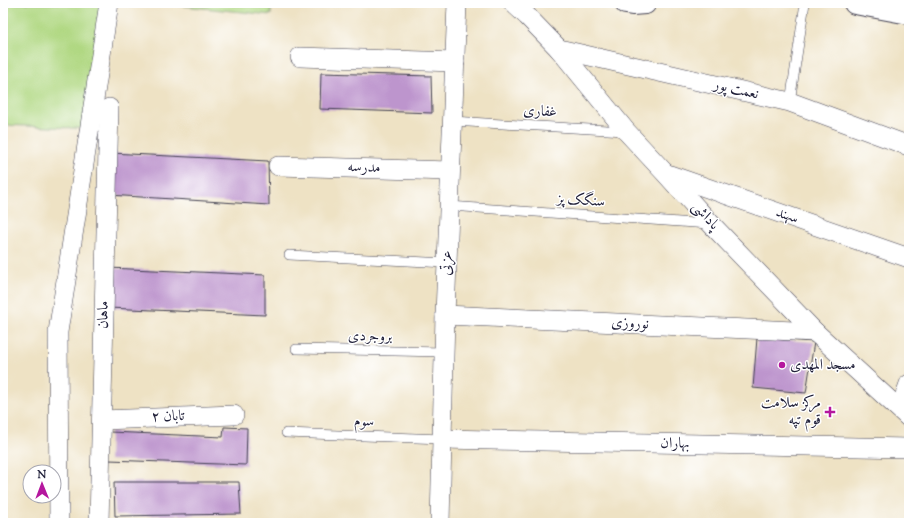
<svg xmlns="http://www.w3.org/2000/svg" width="912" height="526" font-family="'Sorts Mill Goudy',Amiri,serif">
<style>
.green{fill:#b0d882;stroke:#697d5e}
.building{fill:#bd95cd}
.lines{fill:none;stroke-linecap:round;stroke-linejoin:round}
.service-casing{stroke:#413f50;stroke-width:10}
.minor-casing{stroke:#413f50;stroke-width:20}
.tertiary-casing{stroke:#413f50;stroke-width:24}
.service{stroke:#fff;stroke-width:9}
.minor{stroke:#fff;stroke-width:19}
.tertiary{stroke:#fff;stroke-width:22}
.poi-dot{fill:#b5179e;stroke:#fff;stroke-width:1.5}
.labels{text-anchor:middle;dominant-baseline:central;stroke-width:3;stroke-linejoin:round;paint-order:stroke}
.street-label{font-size:15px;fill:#22223b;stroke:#fff}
.poi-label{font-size:15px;fill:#22223b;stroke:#fff;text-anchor:start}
</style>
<rect width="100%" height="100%" fill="#fff"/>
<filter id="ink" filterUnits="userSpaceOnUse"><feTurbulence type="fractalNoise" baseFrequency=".025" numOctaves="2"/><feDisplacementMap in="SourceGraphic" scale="8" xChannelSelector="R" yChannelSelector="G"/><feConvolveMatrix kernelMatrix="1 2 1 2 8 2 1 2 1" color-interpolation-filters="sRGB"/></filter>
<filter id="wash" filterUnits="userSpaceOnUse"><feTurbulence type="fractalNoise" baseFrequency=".012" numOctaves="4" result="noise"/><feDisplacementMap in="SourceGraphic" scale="16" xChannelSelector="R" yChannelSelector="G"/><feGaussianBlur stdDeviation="0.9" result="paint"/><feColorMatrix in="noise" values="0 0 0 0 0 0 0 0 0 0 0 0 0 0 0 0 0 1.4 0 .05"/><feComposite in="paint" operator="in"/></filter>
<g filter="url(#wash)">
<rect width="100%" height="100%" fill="#eee2c4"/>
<g class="green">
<path d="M3,3H104L95,129L3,125Z"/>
<path d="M154,3H271V15Z"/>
</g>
<g id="blocks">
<g class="building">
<path d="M321,73L431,76L432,113L320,109Z"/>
<path d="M110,153L268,161L269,205L109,195Z"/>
<path d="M108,268L265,275V315L108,308Z"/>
<path d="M757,338L814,342L806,393L753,388Z"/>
<path d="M224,427L247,428L246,465L109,460L110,432L223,437Z"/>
<path d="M114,482H239L241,514L115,516Z"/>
</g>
</g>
</g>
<g filter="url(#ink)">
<use href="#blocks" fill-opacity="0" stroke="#413f50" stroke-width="1"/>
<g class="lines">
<g class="service-casing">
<g id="service">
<path d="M790,102L805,3"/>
<path d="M452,121L625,131"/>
<path d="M449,206L709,224"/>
<path d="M289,255L447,263"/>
<path d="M296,349L444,352"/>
<path d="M286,433L442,439"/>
</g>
</g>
<g class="minor-casing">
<g id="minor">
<path d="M513,3L527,16L559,49L626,131L665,173L712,225L815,332L909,418"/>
<path d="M559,49L790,102L909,146"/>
<path d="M300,57L455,62"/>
<path d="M278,166L450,171"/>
<path d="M667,174L909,258"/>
<path d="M445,315L815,332"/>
<path d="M900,409L909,384"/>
<path d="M102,420L234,415"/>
<path d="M442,439L909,448"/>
<path d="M59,523L58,332L109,3"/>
<path d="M99,523L109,108"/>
<path d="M440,523L445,315L457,3"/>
</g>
</g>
<g class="tertiary-casing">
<g id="tertiary">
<path d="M626,3L632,4L645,3"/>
<path d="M855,3L909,13"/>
</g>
</g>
<use href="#service" class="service"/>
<use href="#minor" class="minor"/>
<use href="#tertiary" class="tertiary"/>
</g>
</g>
<g class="poi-dot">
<circle cx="782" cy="365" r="4"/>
<path d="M828 406h4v4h4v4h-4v4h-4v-4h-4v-4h4z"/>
</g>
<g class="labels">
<g class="street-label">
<text transform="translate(736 90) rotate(13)">نعمت پور</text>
<text transform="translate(540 112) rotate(3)">غفاری</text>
<text transform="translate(364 168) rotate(2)">مدرسه</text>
<text transform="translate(581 201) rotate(4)">سنگک پز</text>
<text transform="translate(705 216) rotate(47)">پاداشی</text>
<text transform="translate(787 216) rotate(19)">سهند</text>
<text transform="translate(447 263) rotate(-88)">عزتی</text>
<text transform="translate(104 315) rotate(-89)">ماهان</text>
<text transform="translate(630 324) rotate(3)">نوروزی</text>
<text transform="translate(370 337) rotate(1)">بروجردی</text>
<text transform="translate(168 417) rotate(-2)">تابان ۲</text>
<text transform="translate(364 422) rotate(2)">سوم</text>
<text transform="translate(675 444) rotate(1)">بهاران</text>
</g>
<g class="poi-label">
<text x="790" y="365">مسجد المهدی</text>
<text x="821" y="403" text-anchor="end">مرکز سلامت<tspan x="821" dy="17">قوم تپه</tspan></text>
</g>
</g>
<rect width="912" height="526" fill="none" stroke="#fff" stroke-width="16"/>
<g transform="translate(42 484) rotate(359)"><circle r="19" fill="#ffffff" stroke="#a7a7b1"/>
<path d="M0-3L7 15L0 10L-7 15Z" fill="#b5179e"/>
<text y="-6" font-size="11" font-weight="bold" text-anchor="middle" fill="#22223b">N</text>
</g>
</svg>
